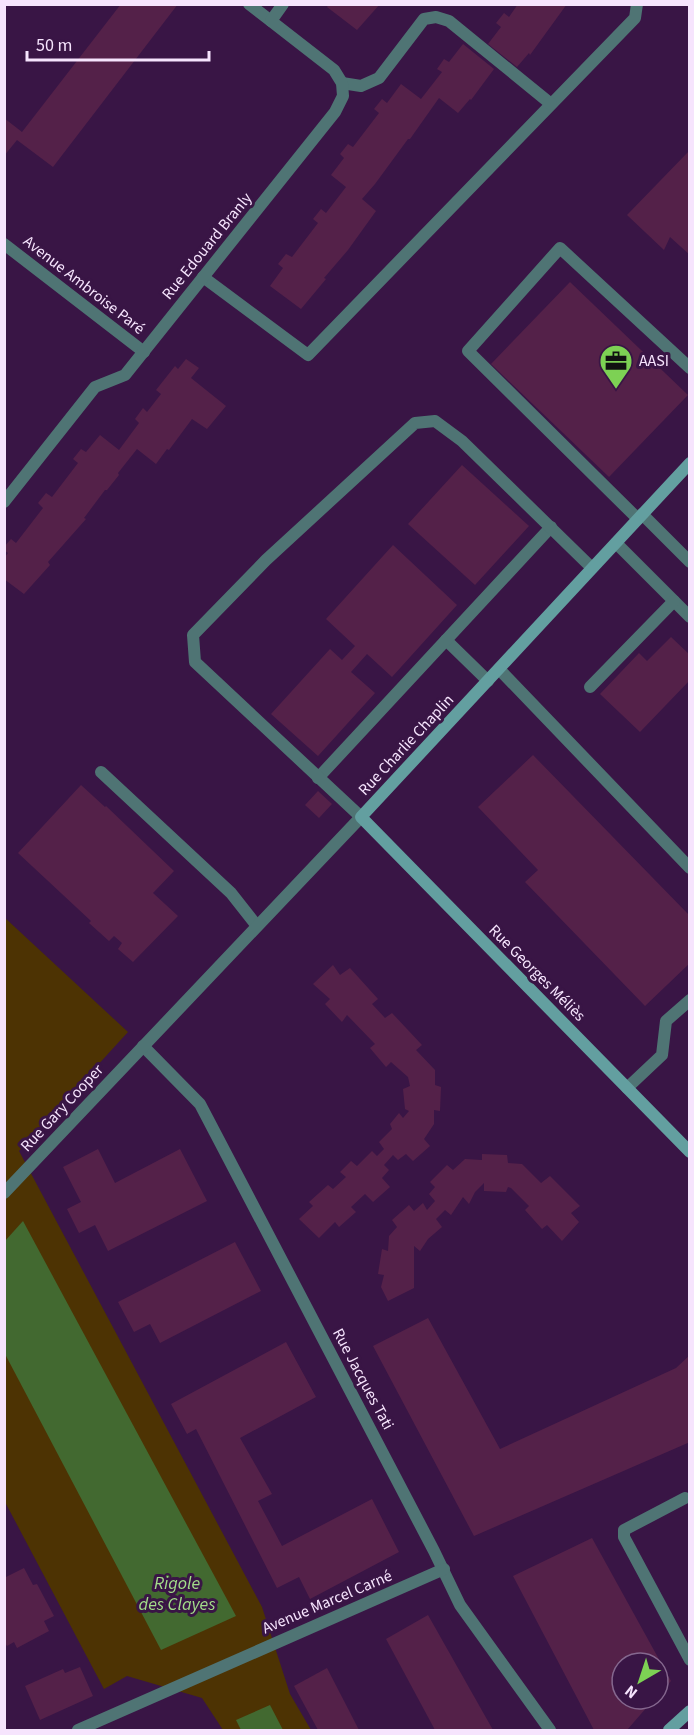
<svg xmlns="http://www.w3.org/2000/svg" width="694" height="1735" font-family="'Source Sans 3',sans-serif">
<style>
.green{fill:#4d3303}
.water{fill:#426930}
.building{fill:#542149}
.lines{fill:none;stroke-linecap:round;stroke-linejoin:round}
.lane{stroke:#4f7474;stroke-width:12}
.street{stroke:#4f7474;stroke-width:12}
.secondary{stroke:#639fa0;stroke-width:12}
.labels{text-anchor:middle;dominant-baseline:central;stroke-width:6;stroke-linejoin:round;paint-order:stroke}
.street-label{font-size:16px;fill:#f6e4fd;stroke:#391545}
.poi-label{font-size:16px;fill:#f6e4fd;stroke:#391545;text-anchor:start}
.water-label{font-size:18px;font-style:italic;fill:#a3de8a;stroke:#391545}
</style>
<rect width="100%" height="100%" fill="#391545"/>
<path class="green" d="M4,917L128,1032L19,1151L262,1607L290,1694L311,1730H223L202,1698L127,1676L104,1689L5,1502Z"/>
<g class="water">
<path d="M23,1221L236,1616L161,1650L5,1354V1241Z"/>
<path d="M270,1705L283,1730H241L236,1720Z"/>
</g>
<g class="building">
<path d="M121,4H178L53,167L17,140L4,156V118L22,132Z"/>
<path d="M329,4H380L357,30L327,7Z"/>
<path d="M518,4H567L530,55L529,53L517,67L488,44L501,27L496,23L504,13L509,17Z"/>
<path d="M463,44L494,69L471,100L470,99L458,113L439,98L410,139H408L375,184L362,199L376,211L348,250L324,278L326,279L301,309L270,286L283,268L278,264L286,254L292,257L318,223L313,219L321,209L326,213L346,187L331,175L344,158L340,154L348,144L353,147L379,113L374,109L382,99L387,103L401,84L421,99L442,72L437,69L444,59L449,62Z"/>
<path d="M690,150V255L670,237L664,250L627,215Z"/>
<path d="M570,282L688,395L609,477L491,364Z"/>
<path d="M186,359L199,368L191,378L226,406L207,429L192,419L169,450L167,449L156,464L137,449L118,473L119,475L107,490H105L84,518L86,519L48,562L50,565L24,594L4,579V558L8,553L4,550V547L11,539L16,543L43,508L38,503L46,493L52,497L78,463L73,459L81,449L86,452L100,435L119,450L139,423L135,419L143,408L147,412L161,394L156,390L175,366L178,369Z"/>
<path d="M462,465L529,526L475,585L408,524Z"/>
<path d="M393,545L457,605L392,677L367,654L351,672L375,693L318,756L271,714L330,649L342,660L355,646L326,619Z"/>
<path d="M671,637L690,655V680L640,732L600,694L639,653L647,661Z"/>
<path d="M533,755L690,916V963L645,1006L525,882L538,870L478,807Z"/>
<path d="M81,785L105,807L106,806L174,871L153,893L178,916L133,962L118,949L122,943L114,936L109,941L89,923L91,921L18,853Z"/>
<path d="M318,791L332,804L319,818L305,805Z"/>
<path d="M333,965L340,975L350,968L378,999L372,1004L385,1018L392,1013L422,1045L416,1050L435,1070V1085L441,1087L440,1111L434,1110V1124L424,1139L430,1146L413,1161L406,1154L398,1160L393,1155L384,1165L389,1170L382,1178L390,1187L373,1202L365,1194L351,1207L356,1212L339,1227L335,1222L319,1238L299,1219L313,1206L309,1202L328,1185L333,1189L346,1177L340,1172L351,1161L357,1166L372,1151L377,1156L384,1149L379,1142L392,1129L390,1124L399,1113L403,1118L409,1111L405,1109L403,1089L410,1086L408,1077L391,1062L386,1067L370,1048L375,1044L347,1015L342,1022L325,1004L330,999L313,984Z"/>
<path d="M98,1149L115,1183L180,1149L207,1201L108,1251L95,1225L79,1233L67,1209L81,1202L63,1167Z"/>
<path d="M482,1154L507,1155L508,1163L522,1164L541,1183L550,1176L580,1206L571,1213L579,1222L562,1241L547,1225L542,1229L525,1210L529,1206L511,1188L508,1187L506,1192L484,1191V1183L475,1192L469,1204L463,1197L451,1215L445,1210L436,1219L442,1227L428,1239L420,1251L414,1246V1288L388,1301L381,1287L384,1275L378,1274L382,1249L388,1251L389,1236L397,1227L392,1220L409,1205L414,1211L423,1203L427,1210L435,1201L429,1194L435,1187L430,1182L447,1165L453,1170L465,1159L482,1160Z"/>
<path d="M235,1242L261,1291L160,1343L150,1324L134,1332L118,1302Z"/>
<path d="M428,1318L500,1449L676,1368L690,1355V1442L474,1536L373,1346Z"/>
<path d="M286,1342L316,1397L240,1438L272,1494L258,1501L282,1546L372,1499L399,1552L310,1599L299,1577L277,1588L196,1429L187,1434L171,1404Z"/>
<path d="M592,1538L671,1681L658,1695V1663H622V1699H654L627,1730H594L513,1576Z"/>
<path d="M24,1568L33,1585L37,1584L54,1616L44,1621L49,1631L17,1648L14,1642L7,1646L4,1642V1578Z"/>
<path d="M428,1615L493,1730H435L386,1639Z"/>
<path d="M80,1667L93,1696L40,1720L25,1686L63,1669L65,1673Z"/>
<path d="M327,1668L359,1730H318L294,1686Z"/>
</g>
<g class="lines">
<g class="lane">
<path d="M203,277L308,355L635,18L637,4"/>
<path d="M642,514L690,562"/>
<path d="M638,519L468,351L560,248L690,368"/>
<path d="M616,543L690,617"/>
<path d="M446,640L488,681"/>
<path d="M499,669L690,868"/>
<path d="M590,687L674,601"/>
<path d="M101,772L231,893L257,926"/>
<path d="M318,778L551,527"/>
<path d="M361,817L195,662L193,635L266,560L415,423L435,421L462,441L592,568"/>
<path d="M627,1088L662,1055L666,1021L690,1000"/>
<path d="M685,1498L624,1530V1537L690,1660"/>
</g>
<g class="street">
<path d="M249,4L271,21"/>
<path d="M342,83L361,86L379,78L424,19L436,17L449,21L551,104"/>
<path d="M4,244L144,352"/>
<path d="M4,502L95,387L125,375L335,112L343,96L342,83L334,70L271,21L283,4"/>
<path d="M143,1046L200,1104L434,1551L460,1605L550,1730"/>
<path d="M4,1193L361,817"/>
<path d="M78,1730L444,1569"/>
</g>
<g class="secondary">
<path d="M690,463L361,817L690,1152"/>
<path d="M669,1730L690,1711"/>
</g>
</g>
<defs>
<g id="office-pin" transform="scale(1.725)"><path d="M0 17L-7.5 6A9.5 9.5 0 1 1 7.5 6Z" fill="#7dd154" stroke="#391545"/><path d="M-6-3h4V-5.5h4V-3h4V5H-6ZM-1-4.5V-3h2v-1.5ZM-6 0V1H6V0Z" fill="#111"/></g>
</defs>
<g fill-rule="evenodd">
<use href="#office-pin" x="616" y="361"/>
</g>
<g class="labels">
<g class="street-label">
<text transform="translate(207 246) rotate(-51)">Rue Edouard Branly</text>
<text transform="translate(84 285) rotate(38)">Avenue Ambroise Paré</text>
<text transform="translate(406 745) rotate(-47)">Rue Charlie Chaplin</text>
<text transform="translate(537 973) rotate(45)">Rue Georges Méliès</text>
<text transform="translate(62 1108) rotate(-47)">Rue Gary Cooper</text>
<text transform="translate(363 1379) rotate(62)">Rue Jacques Tati</text>
<text transform="translate(327 1602) rotate(-23)">Avenue Marcel Carné</text>
</g>
<g class="poi-label">
<text x="639" y="361">AASI</text>
</g>
<g class="water-label">
<text x="177" y="1583">Rigole<tspan x="177" dy="21">des Clayes</tspan></text>
</g>
</g>
<rect width="694" height="1735" fill="none" stroke="#f6e4fd" stroke-width="12"/>
<g transform="translate(640 1681) rotate(219)"><circle r="28" fill="#391545" stroke="#85688f" stroke-width="1.5"/>
<path d="M0-4.5L10 22L0 15L-10 22Z" fill="#7dd154"/>
<text y="-9" font-size="16" font-weight="bold" text-anchor="middle" fill="#f6e4fd">N</text>
</g>
<path d="M27 51v9h182v-9" fill="none" stroke="#f6e4fd" stroke-width="3"/>
<text x="36" y="51" font-size="18" fill="#f6e4fd" stroke="#391545" stroke-width="4.5" paint-order="stroke">50 m</text>
</svg>
